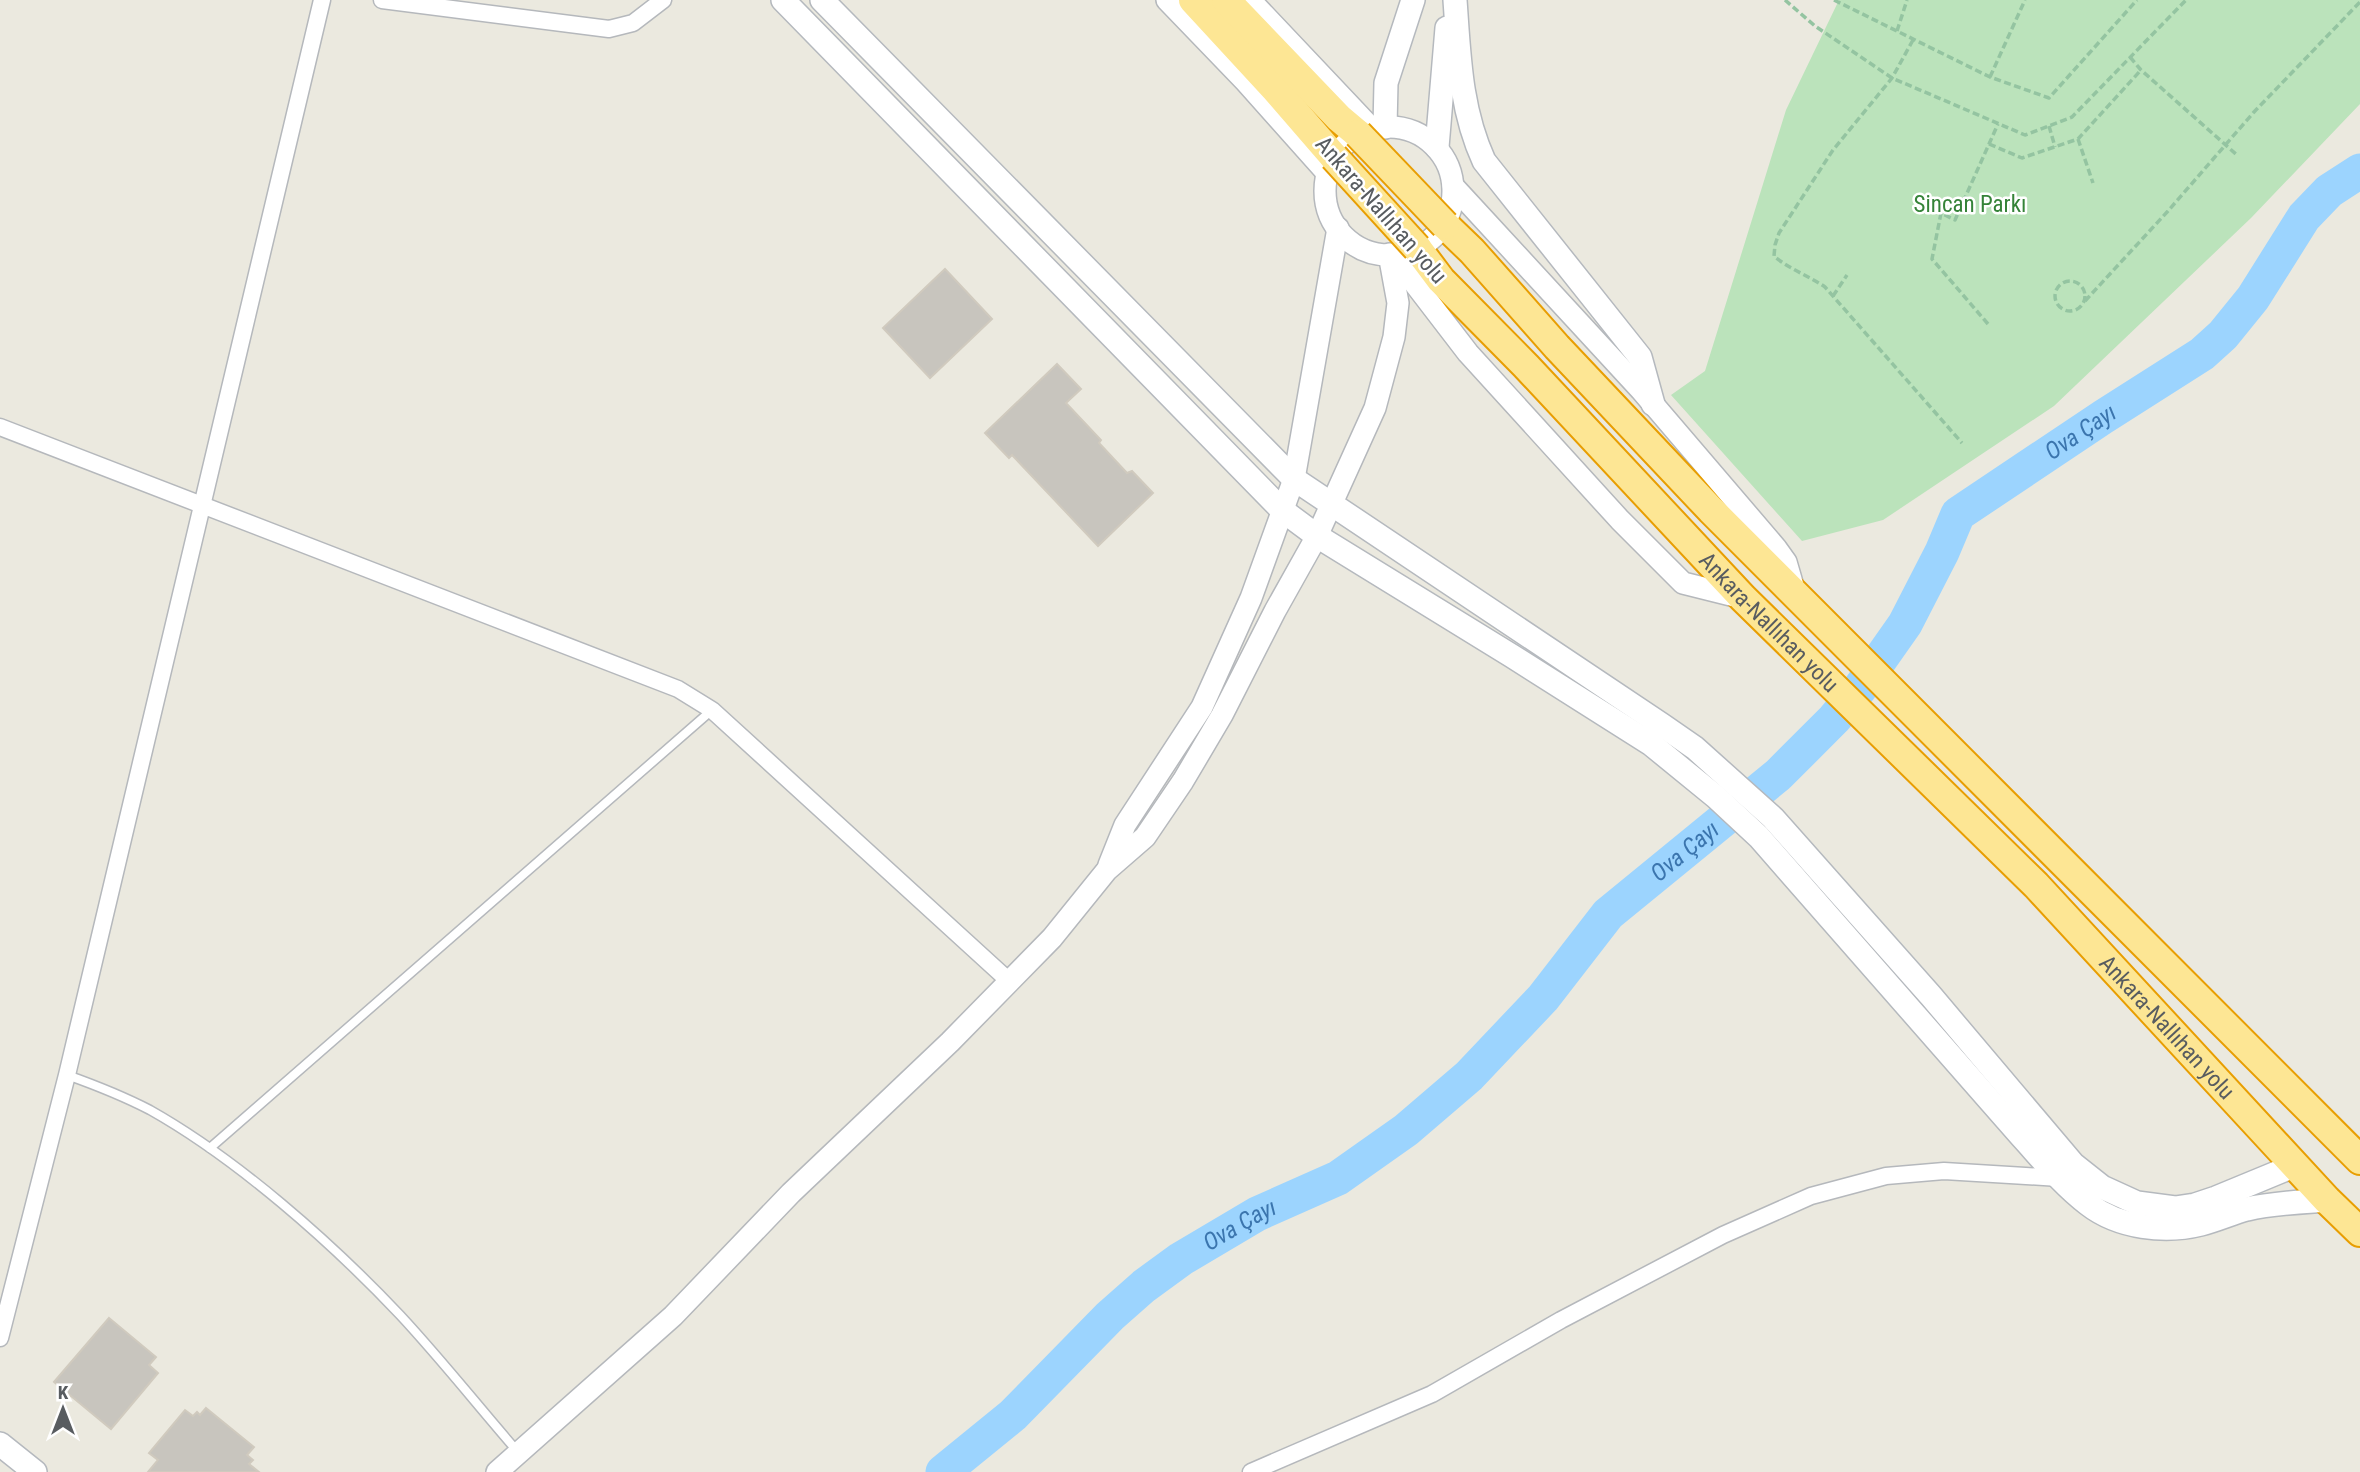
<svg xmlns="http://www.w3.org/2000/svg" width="2360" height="1472" font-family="'Roboto Condensed',sans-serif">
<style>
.green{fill:#bbe3bb}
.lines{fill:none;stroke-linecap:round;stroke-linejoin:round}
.river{stroke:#9cd4fe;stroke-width:35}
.building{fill:#c8c5be;stroke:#d0cabe;stroke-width:2}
.service-casing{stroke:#b5b8bc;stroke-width:11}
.minor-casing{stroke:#b5b8bc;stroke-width:19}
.tertiary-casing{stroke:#b5b8bc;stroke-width:24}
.secondary-casing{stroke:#b5b9be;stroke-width:26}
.trunk-casing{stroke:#e89e02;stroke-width:32}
.path{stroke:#94c4a1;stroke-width:3.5;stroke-dasharray:7 3.5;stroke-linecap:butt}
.service{stroke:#fff;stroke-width:8}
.minor{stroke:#fff;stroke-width:16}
.tertiary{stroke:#fff;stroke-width:21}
.secondary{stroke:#fff;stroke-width:23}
.trunk{stroke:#fde694;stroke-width:28}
.trunk-bridge-casing{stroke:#e89e02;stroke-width:32;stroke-linecap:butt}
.trunk-bridge{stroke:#fde694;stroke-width:28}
.labels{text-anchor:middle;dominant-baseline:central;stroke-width:5;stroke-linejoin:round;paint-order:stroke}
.park-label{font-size:23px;fill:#358338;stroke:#fff}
.street-label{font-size:23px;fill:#585c60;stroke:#fff}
.water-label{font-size:24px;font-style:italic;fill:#3b75ae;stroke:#fff}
</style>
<rect width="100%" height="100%" fill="#ebe9df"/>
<path class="green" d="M1839,0H2360V104L2251,218L2054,406L1883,520L1802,541L1671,395L1705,371L1786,110Z"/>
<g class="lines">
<path class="river" id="s1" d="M943,1472L1013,1415L1110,1316L1144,1286L1181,1259L1257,1214L1338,1178L1406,1130L1469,1076L1543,998L1608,914L1778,775L1834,719L1860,688L1905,624L1942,552L1958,514L2103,417L2202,354L2223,335L2253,298L2304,217L2329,191L2360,171"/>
</g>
<g class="building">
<path d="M945,269L992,319L930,378L883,328Z"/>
<path d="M1057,364L1081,389L1066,403L1101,440L1099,443L1127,473L1132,471L1153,493L1098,546L1012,455L1009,458L985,433Z"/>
<path d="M109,1318L156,1357L149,1365L158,1373L111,1429L54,1382Z"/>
<path d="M206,1408L254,1447L247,1455L253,1460L249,1464L259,1472H148L158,1460L149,1453L185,1410L193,1416L197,1412L200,1415Z"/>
</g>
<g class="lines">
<g class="service-casing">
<g id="service">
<path d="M67,1075C95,1085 123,1096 150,1110C237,1159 331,1242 400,1315C441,1359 478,1406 518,1452"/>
<path d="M210,1148L712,710"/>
</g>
</g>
<g class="minor-casing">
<g id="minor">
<path d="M382,0L609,29L633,23L663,0"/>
<path d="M0,427L678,689L712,710L1009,981"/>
<path d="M0,1338L67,1075L322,0"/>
<path d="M1251,1472L1432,1394L1561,1320L1723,1235L1811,1196L1886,1176L1944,1171L2059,1178"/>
</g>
</g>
<g class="tertiary-casing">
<g id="tertiary">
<path d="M1167,0L1246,82L1328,174"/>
<path d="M1250,0L1372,129"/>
<circle cx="1389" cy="191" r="64"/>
<path d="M1453,186L1641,390L1776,548L1786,562L1795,593"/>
<path d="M1392,254L1468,353L1620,520L1683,583L1743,598"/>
<path d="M1109,865L1125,825L1202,707L1251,598L1294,479L1338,228"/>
<path d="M497,1472L673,1316L791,1193L950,1042L1052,938L1107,870L1145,837L1183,781L1222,715L1275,611L1317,536L1375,408L1394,337L1398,303L1389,254"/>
</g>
</g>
<g class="secondary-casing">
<g id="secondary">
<path d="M783,0L1282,510L1317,536L1512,656L1651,744L1716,797L1759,837L2021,1136C2042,1159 2063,1185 2088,1204C2119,1228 2165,1233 2201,1224C2217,1220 2232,1213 2247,1209C2273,1203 2300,1202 2327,1200"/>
<path d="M822,0L1294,479L1662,725L1695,748L1773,818L1931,996L2073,1164L2102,1187L2137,1203L2175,1208L2195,1205L2216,1198L2296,1165"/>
<path d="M1455,0C1459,55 1460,109 1484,161L1640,357L1653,404"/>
<path d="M1385,127L1386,83L1413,0"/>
<path d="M1437,147L1447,28"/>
<path d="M0,1444L35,1472"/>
</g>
</g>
<g class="trunk-casing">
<g id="trunk">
<path d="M1193,0L1276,90L1334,157"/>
<path d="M1226,0L1339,118L1358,134"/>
<path d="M1445,225L1472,251L1557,347L1711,510L2360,1160"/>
<path id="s2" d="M1417,248L1441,280L1526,366L1743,598L2036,885L2327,1200L2360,1232"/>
</g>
</g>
<g class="path">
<path d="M1785,0L1815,26L1892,78L2025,135L2072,117L2186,0"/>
<path d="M1834,0L1990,77L2049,98L2137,0"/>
<path d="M1897,31L1907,0"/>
<path d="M1913,40L1892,78L1833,150L1779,233L1775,245L1774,256C1789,269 1809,276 1825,287L1962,443"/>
<path d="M2130,57L2141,70L2237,155"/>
<path d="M1990,77L2025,0"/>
<path d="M2049,126L2055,147"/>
<path d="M2078,139L2093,183"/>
<path d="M1989,144L2022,158L2078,139L2141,70"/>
<circle cx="2070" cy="296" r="15"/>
<path d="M1833,296L1847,275"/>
<path d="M2085,301L2168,211L2254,112L2360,2"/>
<path d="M1988,324L1932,259L1941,213L1955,220L1998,124"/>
</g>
<use href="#service" class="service"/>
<use href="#minor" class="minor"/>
<use href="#tertiary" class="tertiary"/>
<use href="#secondary" class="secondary"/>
<use href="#trunk" class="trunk"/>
<g class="trunk-bridge-casing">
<g id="trunk-bridge">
<path d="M1358,134L1445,225"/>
<path d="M1334,157L1417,248"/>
</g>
</g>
<use href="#trunk-bridge" class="trunk-bridge"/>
</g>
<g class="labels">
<g class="park-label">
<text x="1970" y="204">Sincan Parkı</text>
</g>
<g class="street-label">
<text transform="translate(1381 210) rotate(49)">Ankara-Nallıhan yolu</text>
<text stroke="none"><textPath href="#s2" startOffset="514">Ankara-Nallıhan yolu</textPath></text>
<text stroke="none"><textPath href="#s2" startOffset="1082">Ankara-Nallıhan yolu</textPath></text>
</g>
<g class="water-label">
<text stroke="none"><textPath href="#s1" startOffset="1564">Ova Çayı</textPath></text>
<text stroke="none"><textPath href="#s1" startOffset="976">Ova Çayı</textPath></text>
<text stroke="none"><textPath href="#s1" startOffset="388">Ova Çayı</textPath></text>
</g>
</g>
<g transform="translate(63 1409)" stroke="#ffffff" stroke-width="5" paint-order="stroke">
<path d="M0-5L12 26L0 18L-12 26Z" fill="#585c60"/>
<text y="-10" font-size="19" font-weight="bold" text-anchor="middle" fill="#585c60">K</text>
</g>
</svg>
